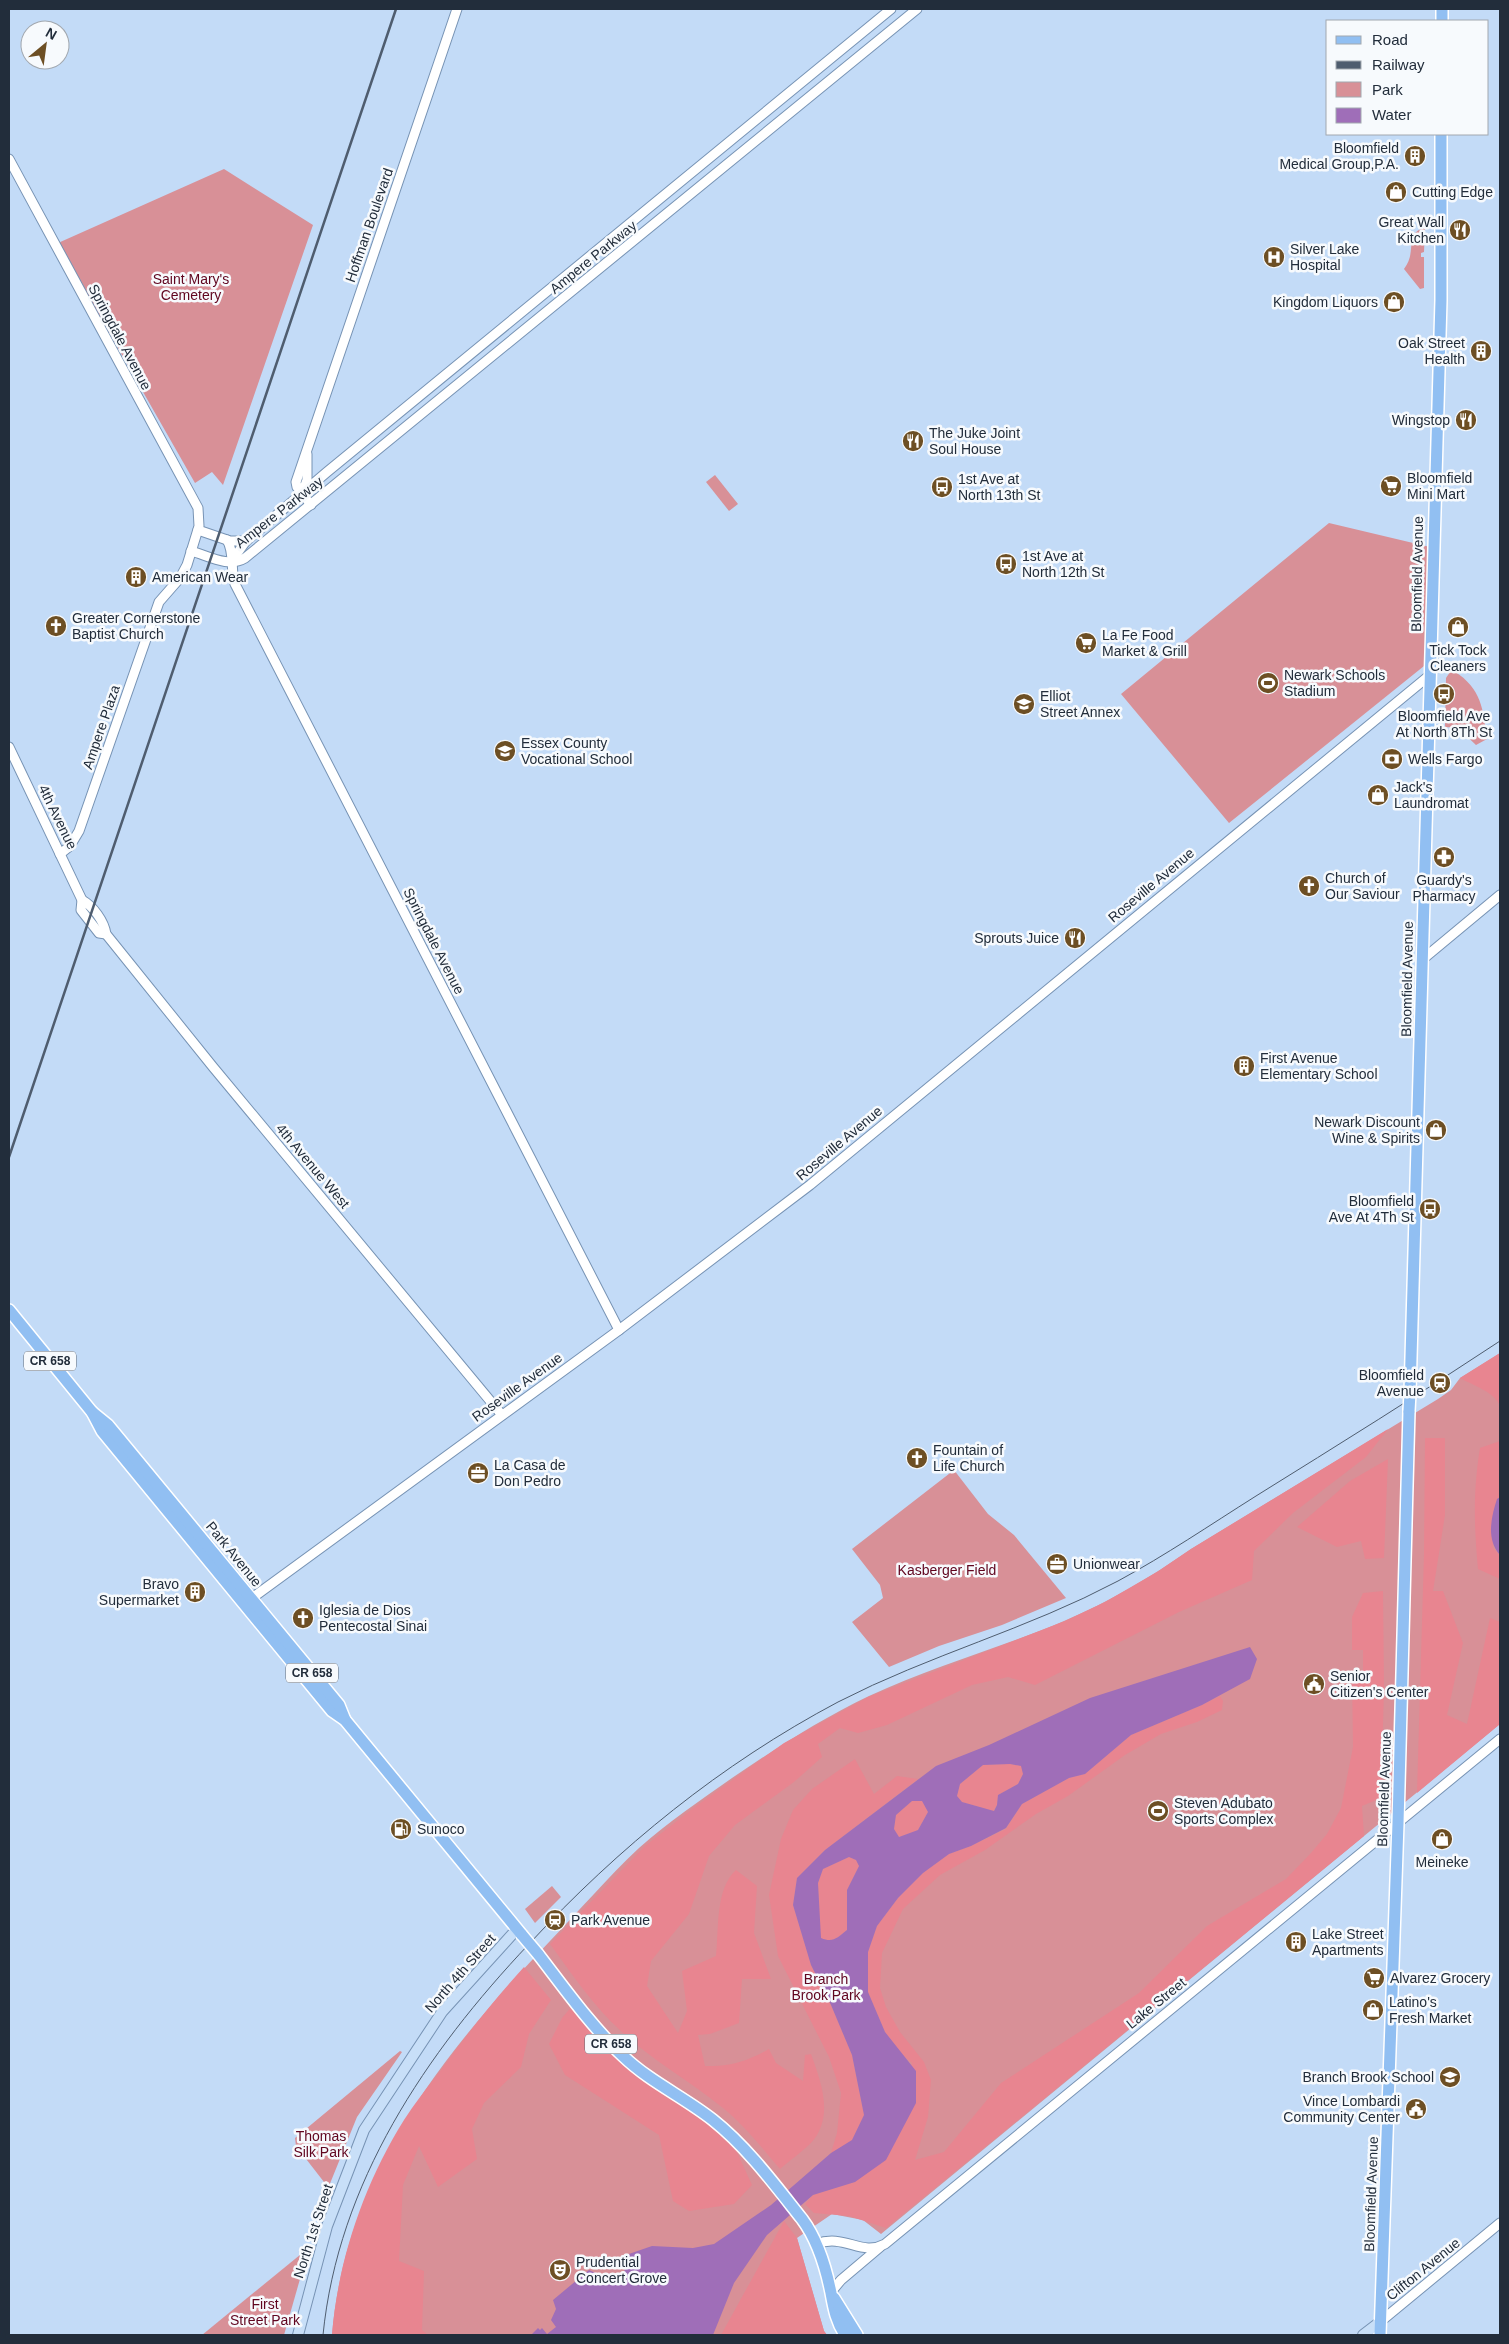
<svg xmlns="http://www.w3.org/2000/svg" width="1509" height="2344" font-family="Helvetica,sans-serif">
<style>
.green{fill:#d89097}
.forest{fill:#e88590}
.water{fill:#9f6eb8;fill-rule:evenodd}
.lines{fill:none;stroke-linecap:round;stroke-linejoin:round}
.tertiary-casing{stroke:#7793b4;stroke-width:11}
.secondary-casing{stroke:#7793b4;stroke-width:12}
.primary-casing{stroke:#fff;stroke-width:14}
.tertiary{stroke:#fff;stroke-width:9}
.secondary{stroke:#c8dff8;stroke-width:10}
.primary{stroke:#91bff2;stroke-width:11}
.tram{stroke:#4f5d6f;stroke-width:1}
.rail{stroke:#4f5d6f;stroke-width:2.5}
.primary-bridge-casing{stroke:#fff;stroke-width:14;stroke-linecap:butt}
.primary-bridge{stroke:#91bff2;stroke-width:11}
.labels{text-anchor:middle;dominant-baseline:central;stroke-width:5;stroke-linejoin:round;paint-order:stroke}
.shield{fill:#f7fafd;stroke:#626a75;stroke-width:1}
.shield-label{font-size:12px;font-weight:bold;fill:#222d3b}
.poi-label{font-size:14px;fill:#222d3b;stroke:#f7fafd;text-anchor:start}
.street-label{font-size:14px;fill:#222d3b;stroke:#f7fafd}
.park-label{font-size:14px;fill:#60051f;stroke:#f7fafd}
</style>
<rect width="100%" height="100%" fill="#c3dbf7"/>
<g class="green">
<path d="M224,169L313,225L223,485L212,472L195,483L58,243Z"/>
<path d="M1425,227L1424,252L1421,253V257H1424V288L1420,289L1404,269C1418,251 1403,235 1425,227Z"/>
<path d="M715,475L738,504L729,511L706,482Z"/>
<path d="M1329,523L1430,547V673L1424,666L1229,823L1121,694Z"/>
<path d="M1454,671C1482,689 1483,709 1487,739L1476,745L1458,728L1445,727L1446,678L1450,672Z"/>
<path d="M1500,1353V1724L881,2234L863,2220L832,2214L797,2238L824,2331L827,2335H332C345,2175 443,2053 550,1941C580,1910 607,1878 639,1848C668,1822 701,1800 732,1778C776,1748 821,1719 869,1696C932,1667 1000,1648 1064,1621C1109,1602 1151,1577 1191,1549L1438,1399L1451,1390L1460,1378Z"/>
<path d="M954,1470L988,1514L1014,1535L1066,1598L1002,1625L939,1646L889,1667L852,1622L883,1598L880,1585L852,1549Z"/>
<path d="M552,1886L561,1897L535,1923L525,1909Z"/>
<path d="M400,2051L402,2052L357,2117L329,2186L324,2182L296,2146L295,2138Z"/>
<path d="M306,2250L308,2251L284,2335H202Z"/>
</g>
<g class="forest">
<path d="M1500,1353V1406C1495,1392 1472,1385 1460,1378Z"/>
<path d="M1388,1429L1366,1457L1293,1513L1254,1551L1252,1580L1179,1612L1035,1685L1008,1677L972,1685L887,1725L858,1733L840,1728L818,1744L822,1757L794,1782L735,1825L709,1856L689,1914L651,1961L647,1986L678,2033L687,2011L682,1971L716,1956C719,1929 715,1889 736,1870L757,1886L754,1933L771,1979H742L739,2023L710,2034L698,2035L705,2066C732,2066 745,2062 769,2049L776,2063L803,2081L805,2055L811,2054C820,2079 832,2110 817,2135C811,2146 790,2160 780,2169C762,2148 745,2126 723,2108C690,2081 653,2061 622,2032C594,2007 572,1974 550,1944L645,1846L692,1809L784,1743L868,1697L1065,1621L1105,1602L1157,1572L1191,1549Z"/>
<path d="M1425,1438H1445V1515L1433,1591H1443L1463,1643L1447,1715L1467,1724L1490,1618L1500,1622V1724L1417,1793L1424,1554Z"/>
<path d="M1500,1441V1497L1497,1499L1493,1548L1500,1555V1579L1478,1569C1474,1525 1473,1491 1480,1448Z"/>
<path d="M1388,1459L1384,1558L1365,1559L1361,1541L1337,1547L1297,1527L1350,1481Z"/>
<path d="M1383,1591L1384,1689L1381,1798L1362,1806L1364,1836L886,2228L849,2216L814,2213L805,2204L813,2195L855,2182L912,2063L900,2053L885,2032L868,1992V1952L877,1926L898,1898L923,1873L949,1854L971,1846L1006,1829L1022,1804L1069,1778L1085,1774L1131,1735L1202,1705L1220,1696L1223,1701L1222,1710L1197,1722L1161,1734L1125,1755L1068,1796L1036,1814L985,1850L940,1875L903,1909L882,1953L880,1988L886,2007L900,2032L924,2062L931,2080L928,2117L915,2160L944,2152L1001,2083L1139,1993L1207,1926L1286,1879L1311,1853L1327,1834L1341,1808L1353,1747L1352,1675H1363V1650H1352V1617L1363,1593Z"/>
<path d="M855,1759L874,1794L897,1776L918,1779L825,1850L797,1878L793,1905L811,1965L831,2005L852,2055L864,2115L852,2141L831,2153L837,2133L841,2093L829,2057L778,1956L769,1895L781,1839L793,1810L812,1789Z"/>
<path d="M1010,1764L1021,1766L1023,1774L1018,1784L998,1795L997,1805L993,1811L962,1802L957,1796L960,1784L983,1765Z"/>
<path d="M922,1800L928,1812L917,1831L899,1837L894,1829L896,1815L912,1801Z"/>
<path d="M849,1857L856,1860L859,1866L847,1890V1930C837,1938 833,1943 820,1938L818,1883L823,1869Z"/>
<path d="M524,1967L551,2000L529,2034L521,2067L484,2103L472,2129L477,2159L438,2187L419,2146L403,2185L399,2261L424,2271L422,2330L428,2335H332C338,2260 364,2184 404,2120C414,2104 426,2089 438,2074C465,2037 493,2001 524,1967Z"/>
<path d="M573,2005L602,2043L633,2070L697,2113L736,2150L752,2185L734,2204L689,2211L673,2201L659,2135L565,2075L549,2044L562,2018Z"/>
<path d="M784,2221L797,2238L824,2331L827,2335H721Z"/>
</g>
<g class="water">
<path d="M1500,1497V1555C1486,1540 1491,1517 1497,1499Z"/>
<path d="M1250,1647L1257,1659L1250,1679L1202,1705L1131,1735L1085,1774L1069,1778L1022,1804L1006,1828L971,1846L949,1854L923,1873L898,1898L877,1926L868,1952V1992L885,2032L916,2071V2103L886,2160L855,2182L813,2195L767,2235L734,2283L713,2335H531L538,2328L540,2330L542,2328L547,2334L556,2327L551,2320L556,2309L553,2300L589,2270L604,2277L610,2273L615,2279L625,2270L619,2264L621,2263L620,2261L626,2255L652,2246L693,2248L714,2244L771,2205L831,2153L852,2140L864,2115L852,2055L831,2005L811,1965L793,1905L797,1878L825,1850L936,1766L989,1745L1090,1698ZM1010,1764L1021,1766L1023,1774L1018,1784L998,1795L997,1805L994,1811L962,1802L957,1796L960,1784L983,1765ZM912,1801H922L928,1812L918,1830L899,1837L894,1829L896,1815ZM849,1857L856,1860L859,1866L847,1890V1930C837,1938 833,1943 821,1938L818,1883L823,1869Z"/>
</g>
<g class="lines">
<g class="tertiary-casing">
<g id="tertiary">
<path d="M9,159L198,508L199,526L187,565L180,578L159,602L79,831L70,846L60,854"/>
<path d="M302,493L307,480V454"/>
<path d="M311,505L297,487L296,482L457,9"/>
<path d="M198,530L230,541H246"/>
<path d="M227,540C235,552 230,570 235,584L619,1330"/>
<path d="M191,551C209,556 228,568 245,558L917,9"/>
<path d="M231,562L246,541L327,472L891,9"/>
<path d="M9,747L82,900L81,910L99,933L106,934"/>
<path d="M82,900C93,906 104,921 106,934L213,1067L502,1415"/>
<path d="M1423,959L1500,895"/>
<path d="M248,1601L619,1330L810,1185L1430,675"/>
<path d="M816,2244C845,2233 861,2257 885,2244L1500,1739"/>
<path d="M831,2292L841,2280L880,2247"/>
<path d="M1380,2322L1500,2223"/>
</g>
</g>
<g class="secondary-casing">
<g id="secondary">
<path d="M298,2335L327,2226L364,2130L442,2012L517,1929"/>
<path d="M1363,2335L1380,2322"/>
</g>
</g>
<g class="primary-casing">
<g id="primary">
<path d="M1442,21V9"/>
<path d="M9,1310L92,1412L102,1431L332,1711L345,1720L522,1935"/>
<path d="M1410,1393L1441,300V134"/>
<path d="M92,1412L108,1425L339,1705L345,1720"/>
<path d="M538,1954C565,1989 591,2026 623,2056C650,2082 684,2097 713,2120C747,2147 775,2185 802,2219C817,2239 826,2268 831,2293C834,2309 836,2321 845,2335"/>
<path d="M834,2298L857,2335"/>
<path d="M1380,2335L1398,1823L1409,1411"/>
</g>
</g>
<use href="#tertiary" class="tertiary"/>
<use href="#secondary" class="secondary"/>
<use href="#primary" class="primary"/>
<path class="tram" d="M323,2335C338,2183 426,2053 529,1944C619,1847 721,1764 838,1702C929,1655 1028,1629 1118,1581C1166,1555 1210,1525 1256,1496C1338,1445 1420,1394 1500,1341"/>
<path class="rail" d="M9,1157L396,9"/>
<g class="primary-bridge-casing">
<g id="primary-bridge">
<path d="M1409,1411L1410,1393"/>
<path d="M522,1935L538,1954"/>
</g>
</g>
<use href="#primary-bridge" class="primary-bridge"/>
</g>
<defs>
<g id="building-disc" transform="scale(1.125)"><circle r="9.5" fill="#6d4f24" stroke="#f7fafd"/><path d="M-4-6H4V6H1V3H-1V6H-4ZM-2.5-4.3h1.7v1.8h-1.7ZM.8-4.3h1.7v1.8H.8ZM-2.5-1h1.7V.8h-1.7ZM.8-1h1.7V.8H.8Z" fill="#fff"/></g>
<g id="shop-disc" transform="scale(1.125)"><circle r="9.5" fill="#6d4f24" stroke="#f7fafd"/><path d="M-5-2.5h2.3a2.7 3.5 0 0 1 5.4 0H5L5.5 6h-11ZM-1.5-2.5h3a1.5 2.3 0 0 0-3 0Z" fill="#fff"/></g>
<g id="restaurant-disc" transform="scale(1.125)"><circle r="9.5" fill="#6d4f24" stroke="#f7fafd"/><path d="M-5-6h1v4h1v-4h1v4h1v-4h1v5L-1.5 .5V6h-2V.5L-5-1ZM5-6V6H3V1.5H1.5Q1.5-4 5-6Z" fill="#fff"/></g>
<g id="hospital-disc" transform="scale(1.125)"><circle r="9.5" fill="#6d4f24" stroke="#f7fafd"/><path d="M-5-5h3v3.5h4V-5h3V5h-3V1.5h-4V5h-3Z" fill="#fff"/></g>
<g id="supermarket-disc" transform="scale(1.125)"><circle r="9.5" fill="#6d4f24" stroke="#f7fafd"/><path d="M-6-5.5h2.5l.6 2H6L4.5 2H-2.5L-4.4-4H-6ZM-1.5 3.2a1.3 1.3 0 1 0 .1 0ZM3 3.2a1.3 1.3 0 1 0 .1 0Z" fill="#fff"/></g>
<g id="bus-disc" transform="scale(1.125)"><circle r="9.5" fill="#6d4f24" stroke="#f7fafd"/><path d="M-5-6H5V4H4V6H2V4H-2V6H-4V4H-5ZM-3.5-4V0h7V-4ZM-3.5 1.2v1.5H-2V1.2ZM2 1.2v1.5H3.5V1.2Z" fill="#fff"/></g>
<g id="church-disc" transform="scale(1.125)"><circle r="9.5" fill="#6d4f24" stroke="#f7fafd"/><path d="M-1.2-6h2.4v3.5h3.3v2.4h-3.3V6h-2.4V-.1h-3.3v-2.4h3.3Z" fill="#fff"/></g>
<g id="stadium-disc" transform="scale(1.125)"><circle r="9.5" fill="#6d4f24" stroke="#f7fafd"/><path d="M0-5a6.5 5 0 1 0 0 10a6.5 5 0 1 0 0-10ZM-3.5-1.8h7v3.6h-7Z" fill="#fff"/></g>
<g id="school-disc" transform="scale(1.125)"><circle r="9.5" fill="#6d4f24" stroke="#f7fafd"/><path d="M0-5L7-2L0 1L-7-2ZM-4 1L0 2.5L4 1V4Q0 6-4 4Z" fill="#fff"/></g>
<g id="bank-disc" transform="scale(1.125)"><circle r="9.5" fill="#6d4f24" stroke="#f7fafd"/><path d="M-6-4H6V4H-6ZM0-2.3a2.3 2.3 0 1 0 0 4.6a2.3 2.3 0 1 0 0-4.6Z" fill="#fff"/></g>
<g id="pharmacy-disc" transform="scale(1.125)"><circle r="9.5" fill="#6d4f24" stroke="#f7fafd"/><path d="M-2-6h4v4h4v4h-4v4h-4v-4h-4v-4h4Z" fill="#fff"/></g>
<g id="station-disc" transform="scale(1.125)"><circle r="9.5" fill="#6d4f24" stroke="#f7fafd"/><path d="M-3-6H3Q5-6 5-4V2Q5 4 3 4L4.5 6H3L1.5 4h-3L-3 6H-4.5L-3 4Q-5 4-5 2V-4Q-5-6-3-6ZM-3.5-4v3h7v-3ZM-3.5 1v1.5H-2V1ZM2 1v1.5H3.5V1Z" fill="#fff"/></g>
<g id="office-disc" transform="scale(1.125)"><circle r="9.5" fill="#6d4f24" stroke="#f7fafd"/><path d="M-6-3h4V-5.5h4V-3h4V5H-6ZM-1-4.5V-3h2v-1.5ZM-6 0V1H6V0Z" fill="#fff"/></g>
<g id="civic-disc" transform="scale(1.125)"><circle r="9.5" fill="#6d4f24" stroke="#f7fafd"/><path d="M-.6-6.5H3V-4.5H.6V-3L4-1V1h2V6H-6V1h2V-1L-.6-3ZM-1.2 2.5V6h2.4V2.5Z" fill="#fff"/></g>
<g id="fuel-disc" transform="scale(1.125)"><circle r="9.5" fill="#6d4f24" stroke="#f7fafd"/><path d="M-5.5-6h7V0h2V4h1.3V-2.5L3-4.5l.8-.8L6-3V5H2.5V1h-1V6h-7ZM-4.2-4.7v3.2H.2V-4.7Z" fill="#fff"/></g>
<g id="theatre-disc" transform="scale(1.125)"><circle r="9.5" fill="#6d4f24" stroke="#f7fafd"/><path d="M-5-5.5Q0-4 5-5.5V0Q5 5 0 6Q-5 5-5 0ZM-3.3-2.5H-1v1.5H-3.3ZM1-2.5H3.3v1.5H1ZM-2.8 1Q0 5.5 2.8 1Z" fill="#fff"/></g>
</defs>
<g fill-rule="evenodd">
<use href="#building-disc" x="1415" y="156"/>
<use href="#shop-disc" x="1396" y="192"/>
<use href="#restaurant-disc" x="1460" y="230"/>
<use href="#hospital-disc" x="1274" y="257"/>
<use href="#shop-disc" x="1394" y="302"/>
<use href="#building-disc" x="1481" y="351"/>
<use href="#restaurant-disc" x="1466" y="420"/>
<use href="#restaurant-disc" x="913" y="441"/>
<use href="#supermarket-disc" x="1391" y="486"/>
<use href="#bus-disc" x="942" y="487"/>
<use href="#bus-disc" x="1006" y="564"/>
<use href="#building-disc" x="136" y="577"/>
<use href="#church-disc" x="56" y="626"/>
<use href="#shop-disc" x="1458" y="627"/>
<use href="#supermarket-disc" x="1086" y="643"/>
<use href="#stadium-disc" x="1268" y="683"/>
<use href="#bus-disc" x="1444" y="694"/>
<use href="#school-disc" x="1024" y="704"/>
<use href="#school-disc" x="505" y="751"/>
<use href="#bank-disc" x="1392" y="759"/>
<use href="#shop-disc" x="1378" y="795"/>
<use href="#pharmacy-disc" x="1444" y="857"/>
<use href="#church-disc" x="1309" y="886"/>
<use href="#restaurant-disc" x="1075" y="938"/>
<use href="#building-disc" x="1244" y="1066"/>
<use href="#shop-disc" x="1436" y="1130"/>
<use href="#bus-disc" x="1430" y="1209"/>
<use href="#station-disc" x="1440" y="1383"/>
<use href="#church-disc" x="917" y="1458"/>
<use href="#office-disc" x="478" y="1473"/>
<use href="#office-disc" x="1057" y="1564"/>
<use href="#building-disc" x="195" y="1592"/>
<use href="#church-disc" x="303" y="1618"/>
<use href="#civic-disc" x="1314" y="1684"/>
<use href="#stadium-disc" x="1158" y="1811"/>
<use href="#fuel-disc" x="401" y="1829"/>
<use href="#shop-disc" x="1442" y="1839"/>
<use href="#station-disc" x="555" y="1920"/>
<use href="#building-disc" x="1296" y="1942"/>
<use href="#supermarket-disc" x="1374" y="1978"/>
<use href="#shop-disc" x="1373" y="2010"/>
<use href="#school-disc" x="1450" y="2077"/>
<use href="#civic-disc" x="1416" y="2109"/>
<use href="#theatre-disc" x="560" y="2270"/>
</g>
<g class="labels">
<g class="shield">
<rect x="24" y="1351.5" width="52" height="19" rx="4"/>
<rect x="286" y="1663.5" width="52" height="19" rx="4"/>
<rect x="585" y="2034.5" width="52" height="19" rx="4"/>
</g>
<g class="shield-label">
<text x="50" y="1361">CR 658</text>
<text x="312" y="1673">CR 658</text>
<text x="611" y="2044">CR 658</text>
</g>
<g class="poi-label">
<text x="1399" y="148" text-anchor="end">Bloomfield<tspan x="1399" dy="16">Medical Group,P.A.</tspan></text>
<text x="1412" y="192">Cutting Edge</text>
<text x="1444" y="222" text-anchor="end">Great Wall<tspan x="1444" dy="16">Kitchen</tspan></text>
<text x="1290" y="249">Silver Lake<tspan x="1290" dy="16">Hospital</tspan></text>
<text x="1378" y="302" text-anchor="end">Kingdom Liquors</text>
<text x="1465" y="343" text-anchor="end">Oak Street<tspan x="1465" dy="16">Health</tspan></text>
<text x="1450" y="420" text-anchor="end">Wingstop</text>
<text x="929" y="433">The Juke Joint<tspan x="929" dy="16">Soul House</tspan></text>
<text x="1407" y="478">Bloomfield<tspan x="1407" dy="16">Mini Mart</tspan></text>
<text x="958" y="479">1st Ave at<tspan x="958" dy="16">North 13th St</tspan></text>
<text x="1022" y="556">1st Ave at<tspan x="1022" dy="16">North 12th St</tspan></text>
<text x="152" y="577">American Wear</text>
<text x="72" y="618">Greater Cornerstone<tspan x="72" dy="16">Baptist Church</tspan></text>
<text x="1102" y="635">La Fe Food<tspan x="1102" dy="16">Market &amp; Grill</tspan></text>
<text x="1458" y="650" text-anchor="middle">Tick Tock<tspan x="1458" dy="16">Cleaners</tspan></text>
<text x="1284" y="675">Newark Schools<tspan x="1284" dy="16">Stadium</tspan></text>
<text x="1040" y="696">Elliot<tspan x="1040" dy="16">Street Annex</tspan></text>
<text x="1444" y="716" text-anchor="middle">Bloomfield Ave<tspan x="1444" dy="16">At North 8Th St</tspan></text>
<text x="521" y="743">Essex County<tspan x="521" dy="16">Vocational School</tspan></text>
<text x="1408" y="759">Wells Fargo</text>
<text x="1394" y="787">Jack's<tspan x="1394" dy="16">Laundromat</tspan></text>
<text x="1325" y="878">Church of<tspan x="1325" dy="16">Our Saviour</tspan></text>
<text x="1444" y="880" text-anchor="middle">Guardy's<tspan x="1444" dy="16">Pharmacy</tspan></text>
<text x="1059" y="938" text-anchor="end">Sprouts Juice</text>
<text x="1260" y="1058">First Avenue<tspan x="1260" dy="16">Elementary School</tspan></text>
<text x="1420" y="1122" text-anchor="end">Newark Discount<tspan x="1420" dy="16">Wine &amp; Spirits</tspan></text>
<text x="1414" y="1201" text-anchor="end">Bloomfield<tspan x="1414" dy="16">Ave At 4Th St</tspan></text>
<text x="1424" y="1375" text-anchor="end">Bloomfield<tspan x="1424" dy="16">Avenue</tspan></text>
<text x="933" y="1450">Fountain of<tspan x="933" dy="16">Life Church</tspan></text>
<text x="494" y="1465">La Casa de<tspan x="494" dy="16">Don Pedro</tspan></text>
<text x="1073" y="1564">Unionwear</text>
<text x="179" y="1584" text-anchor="end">Bravo<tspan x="179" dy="16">Supermarket</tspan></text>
<text x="319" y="1610">Iglesia de Dios<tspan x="319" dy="16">Pentecostal Sinai</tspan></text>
<text x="1330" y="1676">Senior<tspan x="1330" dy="16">Citizen's Center</tspan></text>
<text x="1174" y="1803">Steven Adubato<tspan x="1174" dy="16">Sports Complex</tspan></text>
<text x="417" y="1829">Sunoco</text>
<text x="1442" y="1862" text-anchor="middle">Meineke</text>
<text x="571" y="1920">Park Avenue</text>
<text x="1312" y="1934">Lake Street<tspan x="1312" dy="16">Apartments</tspan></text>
<text x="1390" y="1978">Alvarez Grocery</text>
<text x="1389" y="2002">Latino's<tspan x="1389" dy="16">Fresh Market</tspan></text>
<text x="1434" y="2077" text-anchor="end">Branch Brook School</text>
<text x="1400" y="2101" text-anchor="end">Vince Lombardi<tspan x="1400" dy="16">Community Center</tspan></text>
<text x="576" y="2262">Prudential<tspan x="576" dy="16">Concert Grove</tspan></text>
</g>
<g class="street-label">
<text transform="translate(369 225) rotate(-71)">Hoffman Boulevard</text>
<text transform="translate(593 257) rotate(-39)">Ampere Parkway</text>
<text transform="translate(120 337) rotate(62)">Springdale Avenue</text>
<text transform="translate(279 512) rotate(-38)">Ampere Parkway</text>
<text transform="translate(1417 574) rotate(-89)">Bloomfield Avenue</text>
<text transform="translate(101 727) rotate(-71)">Ampere Plaza</text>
<text transform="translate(58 817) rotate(64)">4th Avenue</text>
<text transform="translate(1151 885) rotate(-40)">Roseville Avenue</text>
<text transform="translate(434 941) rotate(63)">Springdale Avenue</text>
<text transform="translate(1407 979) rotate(-89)">Bloomfield Avenue</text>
<text transform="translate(839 1143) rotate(-40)">Roseville Avenue</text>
<text transform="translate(313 1166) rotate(50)">4th Avenue West</text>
<text transform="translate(517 1387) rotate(-36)">Roseville Avenue</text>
<text transform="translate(234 1554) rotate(51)">Park Avenue</text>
<text transform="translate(1384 1789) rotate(-88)">Bloomfield Avenue</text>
<text transform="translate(460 1973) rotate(-49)">North 4th Street</text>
<text transform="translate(1156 2003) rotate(-39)">Lake Street</text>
<text transform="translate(1371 2194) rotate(-88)">Bloomfield Avenue</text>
<text transform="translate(313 2231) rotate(-72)">North 1st Street</text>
<text transform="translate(1423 2269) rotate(-39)">Clifton Avenue</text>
</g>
<g class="park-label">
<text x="191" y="279">Saint Mary's<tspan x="191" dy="16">Cemetery</tspan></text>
<text x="947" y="1570">Kasberger Field</text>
<text x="826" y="1979">Branch<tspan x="826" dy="16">Brook Park</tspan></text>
<text x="321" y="2136">Thomas<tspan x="321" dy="16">Silk Park</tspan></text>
<text x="265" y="2304">First<tspan x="265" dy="16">Street Park</tspan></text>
</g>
</g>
<rect width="1509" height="2344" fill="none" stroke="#222d3b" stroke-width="20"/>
<rect x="1326" y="20" width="162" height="115" fill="#f7fafd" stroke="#a2a8af"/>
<rect x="1336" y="36" width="25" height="8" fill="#91bff2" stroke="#a2a8af"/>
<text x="1372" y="45" font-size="15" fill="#222d3b">Road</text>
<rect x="1336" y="61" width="25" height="8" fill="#4f5d6f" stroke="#a2a8af"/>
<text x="1372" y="70" font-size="15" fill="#222d3b">Railway</text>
<rect x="1336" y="82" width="25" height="15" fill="#d89097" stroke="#a2a8af"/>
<text x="1372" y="95" font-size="15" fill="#222d3b">Park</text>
<rect x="1336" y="108" width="25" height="15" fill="#9f6eb8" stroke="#a2a8af"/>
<text x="1372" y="120" font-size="15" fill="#222d3b">Water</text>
<g transform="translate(45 45) rotate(29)"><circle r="24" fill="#f7fafd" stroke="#a2a8af"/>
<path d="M0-4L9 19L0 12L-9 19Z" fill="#6d4f24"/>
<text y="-8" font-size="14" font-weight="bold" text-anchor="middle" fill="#222d3b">N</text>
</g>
</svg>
